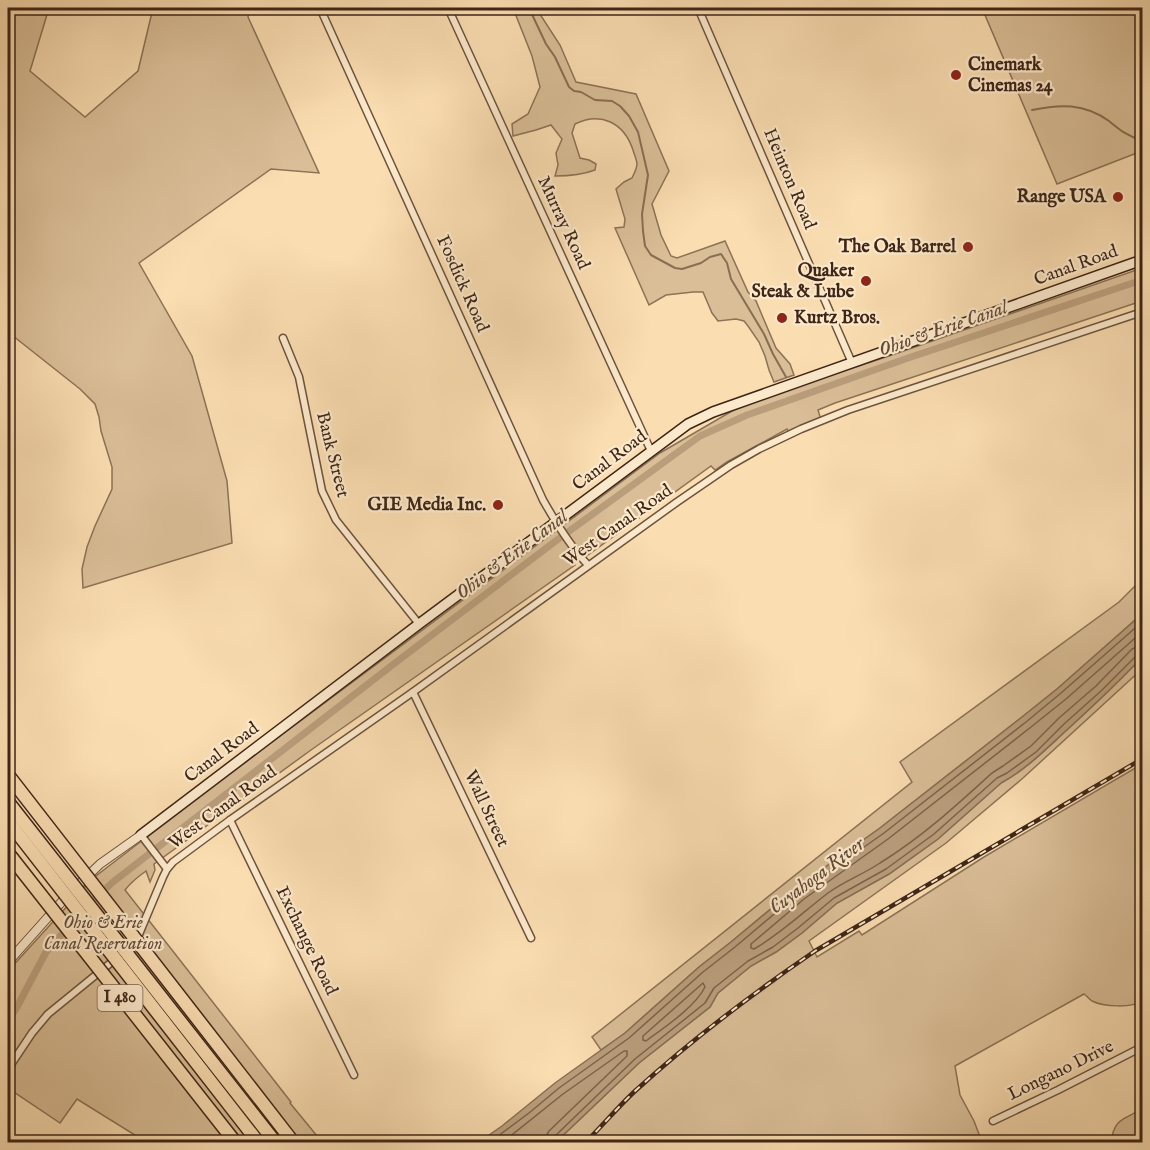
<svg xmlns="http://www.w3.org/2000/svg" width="1150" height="1150" font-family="'IM FELL English',serif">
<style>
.green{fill:#dabe97;stroke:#8c7256;stroke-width:1.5}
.water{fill:#ba9e7c;stroke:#886e53;stroke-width:1.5}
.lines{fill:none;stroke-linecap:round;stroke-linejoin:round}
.shore{stroke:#7c6249;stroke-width:1.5}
.stream{stroke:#886e53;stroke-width:2}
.canal{stroke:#ba9e7c;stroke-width:7}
.minor-casing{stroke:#6d533d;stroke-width:9}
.tertiary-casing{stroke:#6d533d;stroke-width:10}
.secondary-casing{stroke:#3e2516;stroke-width:12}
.minor{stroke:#fce9cc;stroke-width:6}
.tertiary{stroke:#fce9cc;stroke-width:8}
.secondary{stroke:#fce9cc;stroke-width:9}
.rail-casing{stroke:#3e2516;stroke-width:4.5}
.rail{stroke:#fce9cc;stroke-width:2;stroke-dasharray:7;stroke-linecap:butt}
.motorway-bridge-casing{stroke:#3e2516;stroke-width:15;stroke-linecap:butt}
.motorway-bridge{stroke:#faddb1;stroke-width:12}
.poi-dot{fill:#8f2418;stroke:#fce9cc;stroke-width:2}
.labels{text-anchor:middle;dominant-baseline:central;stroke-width:4.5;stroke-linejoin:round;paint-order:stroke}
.shield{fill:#fce9cc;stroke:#77604d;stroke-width:1.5}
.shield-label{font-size:16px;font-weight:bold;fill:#3e2516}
.poi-label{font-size:18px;font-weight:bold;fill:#3e2516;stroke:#fce9cc;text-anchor:end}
.street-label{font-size:18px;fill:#3e2516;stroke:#fce9cc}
.park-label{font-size:18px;font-style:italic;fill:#654b36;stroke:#fce9cc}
.water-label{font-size:20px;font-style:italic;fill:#634935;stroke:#fce9cc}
</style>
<rect width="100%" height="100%" fill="#faddb1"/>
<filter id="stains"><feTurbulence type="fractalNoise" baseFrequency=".00333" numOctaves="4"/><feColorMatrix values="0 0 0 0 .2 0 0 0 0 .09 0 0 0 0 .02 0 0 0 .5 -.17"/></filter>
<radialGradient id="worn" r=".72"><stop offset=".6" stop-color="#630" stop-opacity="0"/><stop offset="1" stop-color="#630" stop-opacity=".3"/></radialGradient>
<g class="green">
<path d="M8,8H49L30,71L85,117L138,71L153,8H250L248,17L319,173L271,169L139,263L192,356L227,481L232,543L83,588L82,569L87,547L95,526L112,489V467L101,431L99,417L95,404L80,389L8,332Z"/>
<path d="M513,8H536L560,45L576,82L636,94L669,171L652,204L661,235L671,256L677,258L725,241L748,292L756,301L776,348L790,364L794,375L774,382L769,370L765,356L759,342L748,326L744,321L736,319L718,321L712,313L703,292H693L666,295L649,305L615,228L624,227L625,219L616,189L624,182L632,178C634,174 637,168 637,164C637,160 634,154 633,150C624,123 601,111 575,124L572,133L580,158L589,160L596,164L595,170C582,175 570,176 555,176L558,165L556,153L562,139L551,125L536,130L513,136L512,124L528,114L540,87L532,56Z"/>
<path d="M982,8H1142V151L1057,184Z"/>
<path d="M1142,268V301L835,403L818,410L821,420L789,432L787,429L727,462L715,470L711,466L585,557L573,561L575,565L311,750L154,864L155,870L150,882L146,871C139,876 131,882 125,890L291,1102L290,1103L322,1142H146L77,1099L60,1123L8,1088V971L92,879L217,783L660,453L744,404L892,355Z"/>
<path d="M1142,579V614L1057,689L1022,717L880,828L796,888L731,942L699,967L625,1033L601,1050L592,1037L912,782L900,762L1119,602Z"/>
<path d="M1142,657V669L1023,778L946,843L809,941L817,957L859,931L862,935L984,857L1142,764V1001C1133,1008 1103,1007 1092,1001C1089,999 1087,996 1084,994L955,1066L960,1095L974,1121L982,1142H556L639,1063L710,1007L718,993L751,966L776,952L802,933L837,903L889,874L938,839L1001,783C1027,769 1047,748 1069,728C1094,705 1119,682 1142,657Z"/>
<path d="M1142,1104V1142H1111C1115,1111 1133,1122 1142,1104Z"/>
</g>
<path class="water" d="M1142,614V657C1119,682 1094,705 1069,728C1047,748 1027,769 1001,783L938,839L889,874L837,903L802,933L776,952L751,966L718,993L710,1007L639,1063L556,1142H479L502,1126L555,1083L625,1033L699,967L731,942L796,888L880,828L1022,717L1057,689Z"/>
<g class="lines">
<g class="shore">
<path d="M1142,632L1066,699L1031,727L888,839L804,899L751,944V948L754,949C782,933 803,912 828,893C844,881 864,874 880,863C921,838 957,805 992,773L1003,766L1031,746L1059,718L1096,686L1132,649L1137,647L1142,646"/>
<path d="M703,983L705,987C695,1007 665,1027 646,1041L643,1040V1036Z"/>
<path d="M490,1142L529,1113L559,1088L629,1038L703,972L735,947L799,893L884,833L1026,722L1061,693L1142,622"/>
<path d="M503,1142L563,1094L624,1051H627V1056L549,1131L546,1136L545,1142"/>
<path d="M553,1142L555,1136L635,1059L705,1003L714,988L748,961L773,947L798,928L834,898L886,869L934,834L997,778L1007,773L1036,752L1064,724L1101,691L1136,656L1142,654"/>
</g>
<g class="stream">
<path d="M529,8L546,44L555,57L569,87L574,91L581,92L595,100L612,101L620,106L629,116L638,132L648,175L642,214L643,231L645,246L651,255L675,268L682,269L701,263L710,257L721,254L727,263L731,279L764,334L773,354L786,377"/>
<path d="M1032,110C1060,104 1084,103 1109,121C1120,130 1127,136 1141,140"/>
</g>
<path class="canal" d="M8,1021L17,1007L46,952L87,906L113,882L395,663L557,540L700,436L747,415L908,358L1142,280"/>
<g class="minor-casing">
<g id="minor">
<path d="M320,8L543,500C556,523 570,546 588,565"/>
<path d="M448,8L651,451"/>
<path d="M698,8L852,363"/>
<path d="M283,338L299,377L322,491L336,520L419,624"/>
<path d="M413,692L531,938"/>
<path d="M230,820L354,1075"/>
<path d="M141,835L167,869"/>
<path d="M8,1069L32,1033L48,1014L124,952L137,939L163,877L167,869L173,862L230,820L413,692L677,502L731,465L759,449L801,429L848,410L1142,312"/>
<path d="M993,1121L1058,1090L1142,1047"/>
</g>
</g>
<g class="tertiary-casing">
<path id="tertiary" d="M8,962L66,897L100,864L141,835"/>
</g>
<g class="secondary-casing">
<path id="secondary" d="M141,835L419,624L688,424L713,412L1142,260"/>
</g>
<use href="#minor" class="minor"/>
<use href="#tertiary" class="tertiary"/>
<use href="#secondary" class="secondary"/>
<g class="rail-casing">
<path id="rail" d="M586,1142C602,1126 617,1108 634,1092C690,1041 752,994 815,951L1142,759"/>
</g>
<use href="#rail" class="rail"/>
<g class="motorway-bridge-casing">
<g id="motorway-bridge">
<path d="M8,775L293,1142"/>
<path d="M8,802L275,1142"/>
<path d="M8,821L258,1142"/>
<path d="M8,853L235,1142"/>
</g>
</g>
<use href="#motorway-bridge" class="motorway-bridge"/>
</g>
<g class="poi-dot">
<circle cx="956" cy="75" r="6"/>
<circle cx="1118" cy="197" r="6"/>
<circle cx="968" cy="247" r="6"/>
<circle cx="866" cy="281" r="6"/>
<circle cx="782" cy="318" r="6"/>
<circle cx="498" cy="505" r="6"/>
</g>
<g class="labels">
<rect class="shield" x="97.5" y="985" width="45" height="26" rx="4.5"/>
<g class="shield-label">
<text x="120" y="998">I 480</text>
</g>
<g class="poi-label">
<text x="968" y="65" text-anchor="start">Cinemark<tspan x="968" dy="21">Cinemas 24</tspan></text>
<text x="1106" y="197">Range USA</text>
<text x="956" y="247">The Oak Barrel</text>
<text x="854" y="271">Quaker<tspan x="854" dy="21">Steak &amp; Lube</tspan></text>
<text x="794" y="318" text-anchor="start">Kurtz Bros.</text>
<text x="486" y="505">GIE Media Inc.</text>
</g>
<g class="street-label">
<text transform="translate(789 179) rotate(67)">Heinton Road</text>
<text transform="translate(563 223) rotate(65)">Murray Road</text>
<text transform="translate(1076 266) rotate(-20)">Canal Road</text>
<text transform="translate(462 284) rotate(66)">Fosdick Road</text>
<text transform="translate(332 455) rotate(76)">Bank Street</text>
<text transform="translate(610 461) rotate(-37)">Canal Road</text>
<text transform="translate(618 526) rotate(-35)">West Canal Road</text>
<text transform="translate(222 753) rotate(-37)">Canal Road</text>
<text transform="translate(223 808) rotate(-36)">West Canal Road</text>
<text transform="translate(486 809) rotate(65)">Wall Street</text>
<text transform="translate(306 941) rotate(64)">Exchange Road</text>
<text transform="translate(1061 1071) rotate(-26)">Longano Drive</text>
</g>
<g class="park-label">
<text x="103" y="923">Ohio &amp; Erie<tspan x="103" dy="21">Canal Reservation</tspan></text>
</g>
<g class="water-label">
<text transform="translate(943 329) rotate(-19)">Ohio &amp; Erie Canal</text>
<text transform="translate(512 555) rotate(-37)">Ohio &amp; Erie Canal</text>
<text transform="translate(817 876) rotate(-37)">Cuyahoga River</text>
</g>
</g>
<rect width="1150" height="1150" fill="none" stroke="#faddb1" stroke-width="30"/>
<rect x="9" y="9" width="1132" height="1132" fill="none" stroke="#3e2516" stroke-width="3"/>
<rect x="15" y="15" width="1120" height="1120" fill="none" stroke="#3e2516" stroke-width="1.5"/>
<rect width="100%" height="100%" filter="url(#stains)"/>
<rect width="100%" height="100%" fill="url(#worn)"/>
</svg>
